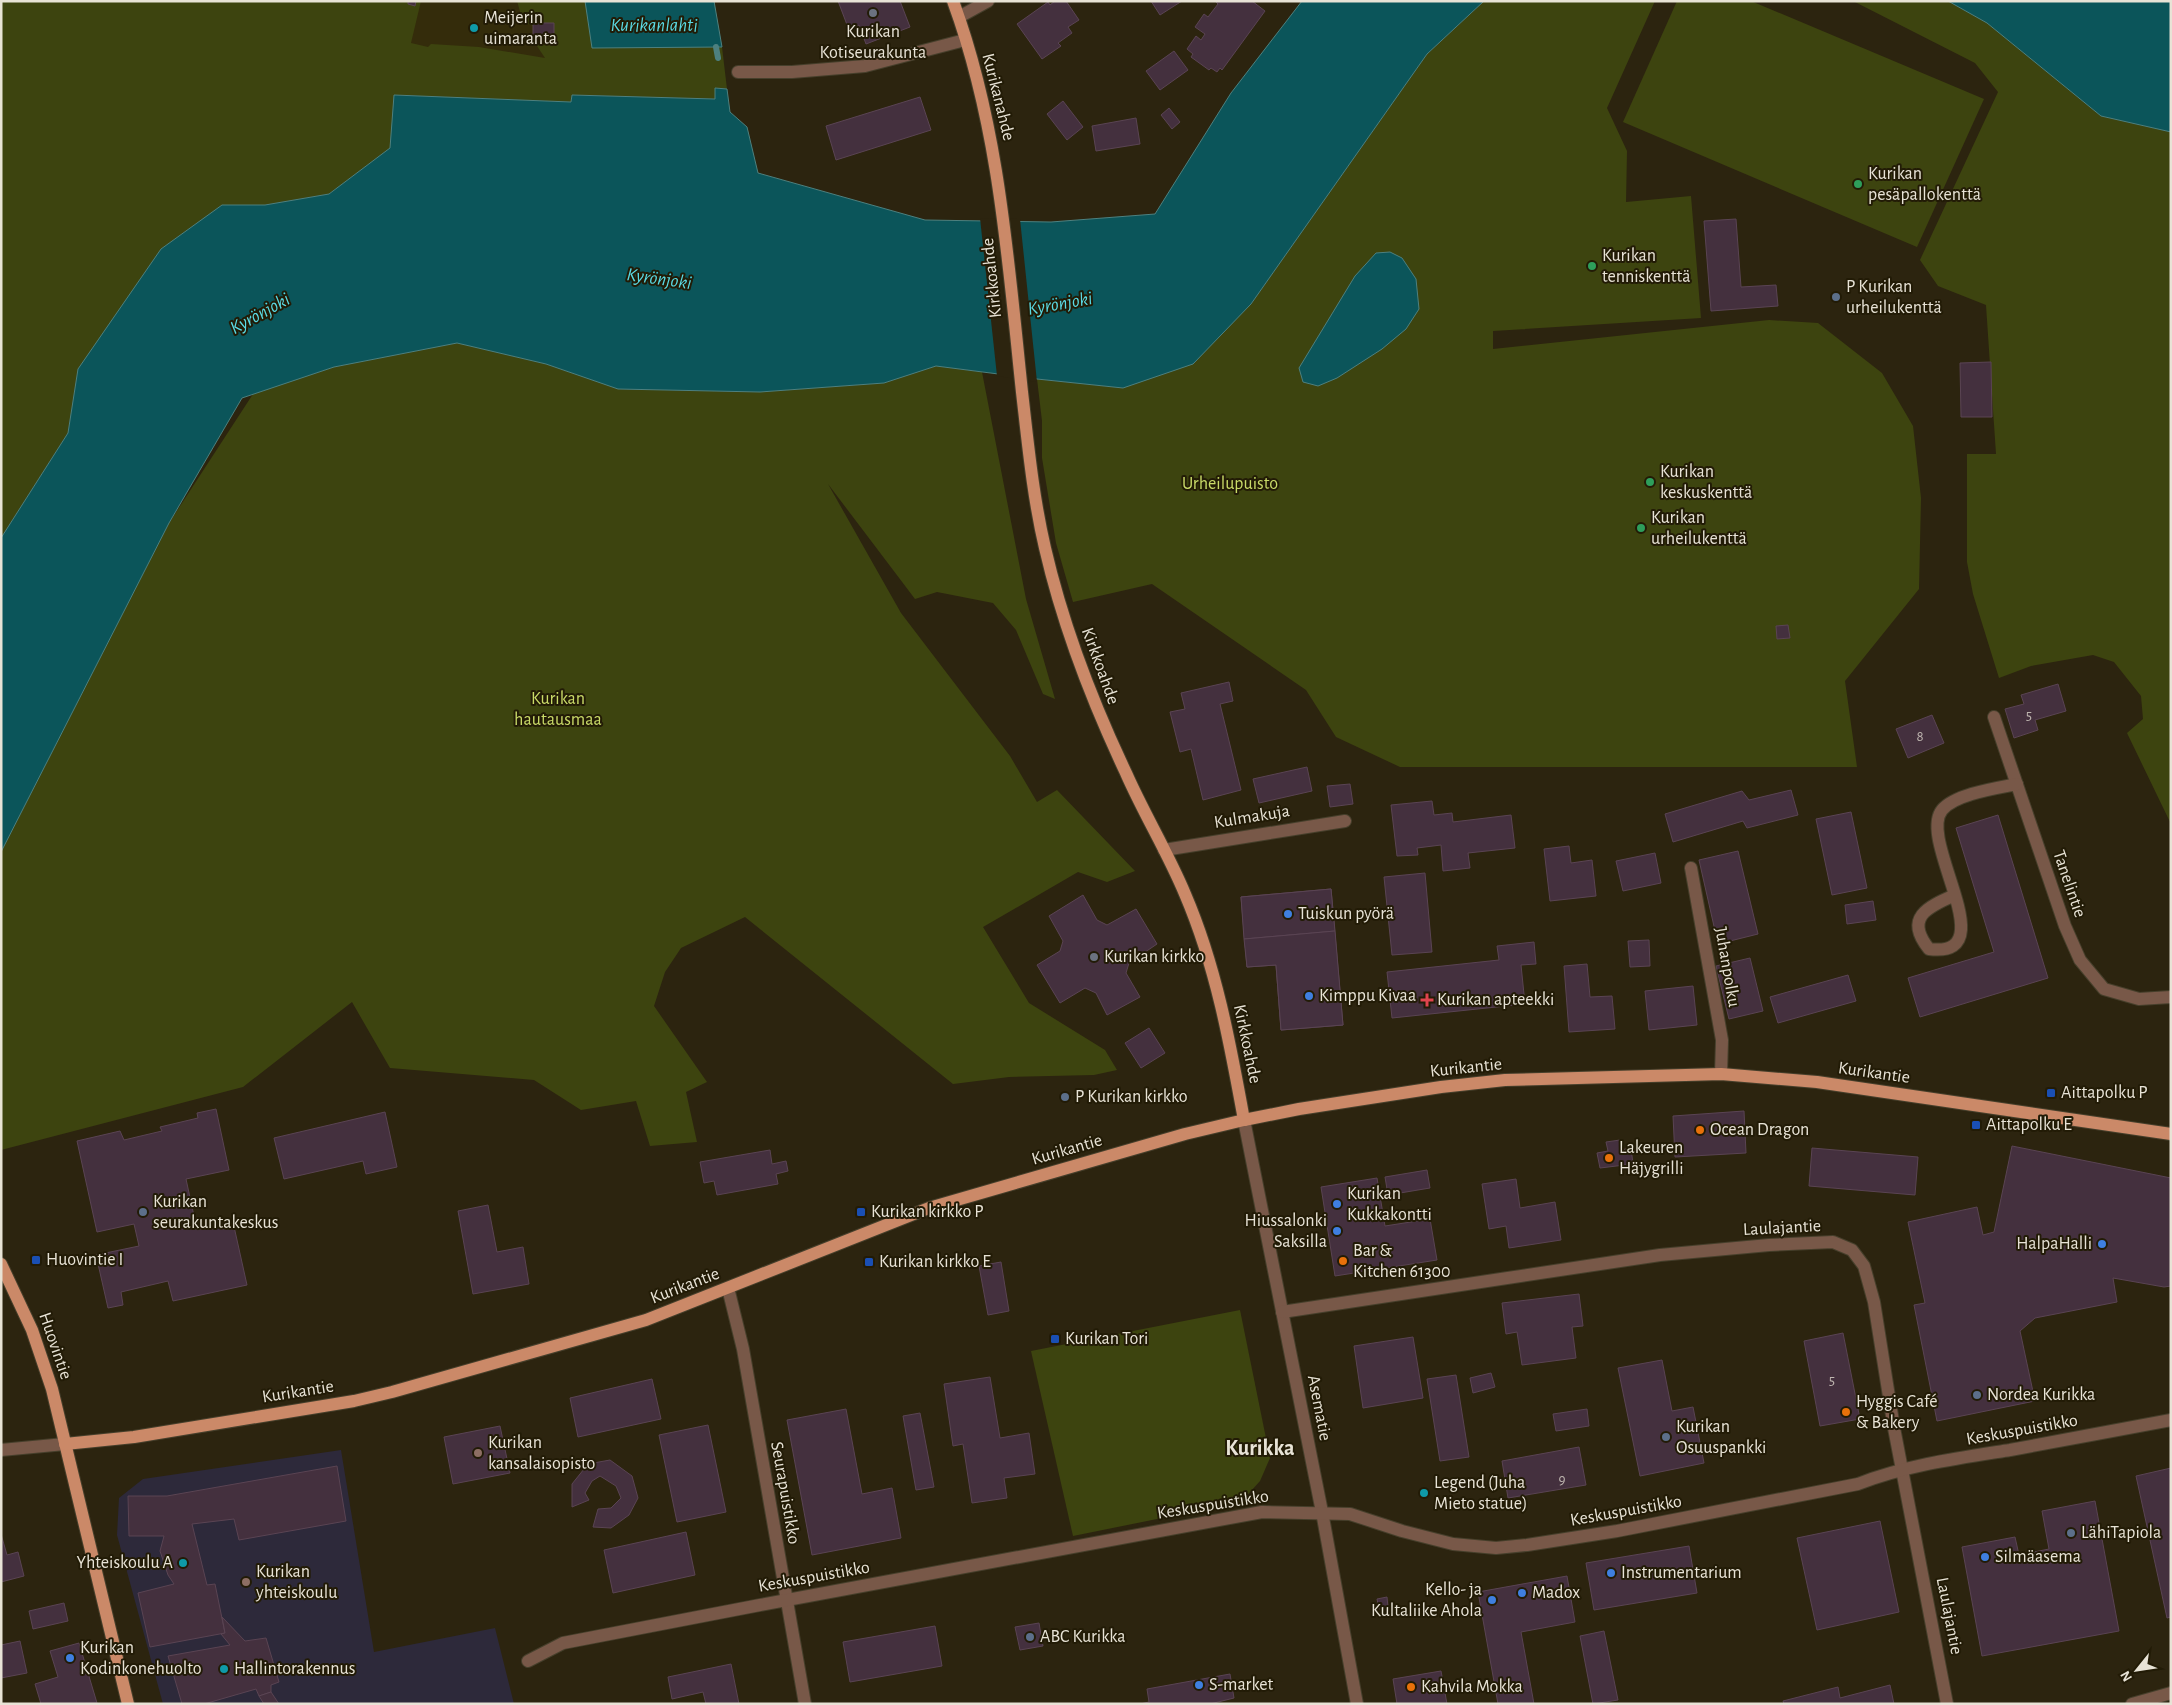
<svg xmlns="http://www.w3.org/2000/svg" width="2172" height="1705" font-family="'Alegreya Sans',sans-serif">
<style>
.education{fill:#2d293a}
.green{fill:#3d440f}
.sand{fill:#342c0b}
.water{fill:#0b555a;stroke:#4d807f}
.pier{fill:#2c240f}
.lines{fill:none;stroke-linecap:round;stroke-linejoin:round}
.stream{stroke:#4d807f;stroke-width:6}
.building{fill:#44303e;stroke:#5a4453}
.minor-casing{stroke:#463f2b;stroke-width:14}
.major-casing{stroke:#463f2b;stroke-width:14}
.minor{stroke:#785848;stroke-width:12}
.major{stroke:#cb8968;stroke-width:12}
.worship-dot{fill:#6b7280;stroke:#221b06;stroke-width:2}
.culture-dot{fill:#0f9aa8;stroke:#221b06;stroke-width:2}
.leisure-dot{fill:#2e9e5b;stroke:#221b06;stroke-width:2}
.service-dot{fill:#5c6f8a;stroke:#221b06;stroke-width:2}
.shop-dot{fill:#3f7fe0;stroke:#221b06;stroke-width:2}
.health-dot{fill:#e0444e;stroke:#221b06;stroke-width:2}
.transit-dot{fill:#1a4fb4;stroke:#221b06;stroke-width:2}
.food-dot{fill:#e8710a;stroke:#221b06;stroke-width:2}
.education-dot{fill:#8d6e63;stroke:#221b06;stroke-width:2}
.labels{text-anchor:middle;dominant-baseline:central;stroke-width:4;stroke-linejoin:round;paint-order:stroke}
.number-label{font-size:15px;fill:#bfb6b0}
.poi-label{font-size:18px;fill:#e8e3d6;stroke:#221b06;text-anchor:start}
.street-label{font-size:18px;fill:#e8e3d6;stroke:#221b06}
.park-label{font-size:18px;fill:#c9da68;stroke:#221b06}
.water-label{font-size:19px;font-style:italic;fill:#5adae4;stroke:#221b06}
.district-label{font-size:22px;font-weight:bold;fill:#e8e3d6;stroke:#221b06}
</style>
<rect width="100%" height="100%" fill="#2c240f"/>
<path class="education" d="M341,1450L374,1652L495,1628L514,1704H163L117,1535L119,1498L143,1479Z"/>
<g class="green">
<path d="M1,1H714L722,47L727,89L716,88V99L572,95L571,102L395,95L391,148L329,194L265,205H222L78,369L68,433L1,538Z"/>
<path d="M1484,1H1655L1607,108L1627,151L1626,202L1691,196L1701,318L1493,331V349L1769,320L1818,323L1882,373L1913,426L1921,498L1919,589L1845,681L1857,767H1400L1336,737L1306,690L1152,584L1073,602L1056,543L1042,458V421L1037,379L1123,388L1251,304L1427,54Z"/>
<path d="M1677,1H1751L1984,99L1917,247L1623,122Z"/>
<path d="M1853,1H1948L1987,23L2101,116L2171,132V824L2127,733L2143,719L2141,696L2114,662L2093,655L2031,666L1999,678L1973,594L1967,562V454H1996L1986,305L1938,286L1920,260L1998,92L1975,63Z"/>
<path d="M457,343L546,364L618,389L760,392L884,383L936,366L982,372L1026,599L1055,699L1043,694L1016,630L993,603L937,592L915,599L828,484L901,613L1010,756L1037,802L1057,790L1135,871L1107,882L1078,872L983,927L1029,1003L1105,1050L1117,1070L1094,1075L1009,1077L953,1084L745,917L681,948L665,972L654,1006L707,1082L686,1092L697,1142L650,1146L636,1101L581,1110L534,1080L390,1068L352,1002L243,1087L1,1150V852L169,523L253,394L334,367Z"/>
<path d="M1240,1310L1270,1458L1260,1481L1241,1502L1073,1536L1031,1351Z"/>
</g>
<path class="sand" d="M421,1H517L523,22L533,26V40L545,58L479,47L431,44L428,47L411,43Z"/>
<g class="water">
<path d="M585,1H714L722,47L592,48Z"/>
<path d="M1302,1H1484L1427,54L1251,304L1193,364L1123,388L1037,379L936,366L884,383L760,392L618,389L546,364L457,343L334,367L242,398L169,523L1,852V538L68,433L78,369L161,249L222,205H265L329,194L390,148L394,95L571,102L572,95L715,99V88L727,89L730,112L747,127L758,173L925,220L1051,222L1155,214L1231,93Z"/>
<path d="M1948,1H2171V132L2101,116L1987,23Z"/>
<path d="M1390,252L1402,258L1416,279L1419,309L1406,329L1382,349L1337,378L1318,386L1303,382L1299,368L1355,276L1376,253Z"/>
</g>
<path class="pier" d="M980,218L1020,219L1037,382L997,376Z"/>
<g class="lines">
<path class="stream" d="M716,47L718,58"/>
</g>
<g class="building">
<path d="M408,1H416L415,6L408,4Z"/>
<path d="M838,1H900L910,27L866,44L859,25L849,30Z"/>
<path d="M1055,1H1066L1079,20L1068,27L1072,33L1058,43L1061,46L1042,59L1017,24L1048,2L1050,5Z"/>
<path d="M1151,1H1182L1160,15Z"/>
<path d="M1215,1H1252L1265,11L1222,70L1220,68L1217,72L1211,68L1209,70L1191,57L1193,54L1187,49L1196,36L1201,40L1205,34L1195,27L1204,14L1208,17L1218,4Z"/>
<path d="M533,23H554V41L533,40Z"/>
<path d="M1174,51L1188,70L1160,90L1146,71Z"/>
<path d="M920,97L931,130L836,160L826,126Z"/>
<path d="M1063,101L1083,127L1067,140L1047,114Z"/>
<path d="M1169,108L1180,122L1172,129L1161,115Z"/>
<path d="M1136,118L1140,144L1096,151L1092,126Z"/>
<path d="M1736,219L1741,287L1776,285L1778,306L1711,311L1704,221Z"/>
<path d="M1991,362L1992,417H1961L1960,363Z"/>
<path d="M1788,625L1790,638L1777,639L1776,626Z"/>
<path d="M1229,682L1233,701L1220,704L1241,790L1203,800L1191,749L1180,752L1170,712L1185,709L1181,693Z"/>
<path d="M2058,684L2066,711L2035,720L2038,730L2014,738L2005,709L2024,704L2021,695Z"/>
<path d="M1932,715L1944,743L1908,758L1896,729Z"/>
<path d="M1307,767L1312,791L1259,803L1253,779Z"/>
<path d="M1350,784L1353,804L1330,807L1327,786Z"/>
<path d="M1791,790L1798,815L1747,828L1743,821L1673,842L1665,814L1742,791L1749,800Z"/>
<path d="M1432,801L1434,815L1452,813L1453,822L1511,815L1515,848L1468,853L1470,868L1443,871L1441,845L1417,848L1418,855L1397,856L1391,805Z"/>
<path d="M1851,812L1867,888L1832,895L1816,819Z"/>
<path d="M1998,815L2048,978L1920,1017L1908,978L1994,952L1956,828Z"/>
<path d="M1569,846L1571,863L1592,860L1596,896L1550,901L1544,849Z"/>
<path d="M1738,851L1758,934L1718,944L1699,860Z"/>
<path d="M1655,853L1661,883L1623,891L1616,861Z"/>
<path d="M1425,873L1432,952L1392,955L1384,877Z"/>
<path d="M1331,889L1343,1025L1281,1030L1276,965L1247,967L1241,897Z"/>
<path d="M1331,889L1335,931L1244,939L1241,897Z"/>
<path d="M1083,895L1097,920L1107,925L1136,909L1157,944L1129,963L1126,973L1140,997L1107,1015L1096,993L1085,988L1060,1003L1037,965L1060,951L1063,941L1049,916Z"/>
<path d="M1873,901L1876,920L1847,924L1845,905Z"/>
<path d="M1335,931L1343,1025L1281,1030L1276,965L1247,967L1244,939Z"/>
<path d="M1649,940L1650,966L1630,967L1628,941Z"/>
<path d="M1534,942L1536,964L1521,965L1525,1004L1392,1018L1387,972L1499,960L1497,946Z"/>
<path d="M1750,958L1763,1011L1729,1019L1716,966Z"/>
<path d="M1587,964L1590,997L1612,996L1615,1029L1569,1032L1564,966Z"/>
<path d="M1848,975L1856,1001L1778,1023L1770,997Z"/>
<path d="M1693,986L1697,1025L1649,1030L1645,991Z"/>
<path d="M1149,1028L1165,1053L1141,1068L1125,1043Z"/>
<path d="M216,1109L229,1170L186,1179L197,1230L233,1222L247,1285L173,1301L168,1281L121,1292L123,1305L108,1308L96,1255L139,1246L134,1224L97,1232L77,1141L120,1131L124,1140L162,1131L160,1127L198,1118L197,1113Z"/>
<path d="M1744,1111L1746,1153L1675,1157L1673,1116Z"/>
<path d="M385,1112L397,1167L366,1174L363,1161L284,1179L274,1138Z"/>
<path d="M1620,1140L1621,1150L1631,1148L1633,1164L1600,1168L1597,1153L1608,1151L1606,1142Z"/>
<path d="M2012,1146L2171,1178V1286L2164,1287L2113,1278L2117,1302L2035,1318L2020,1331L2035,1401L1937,1421L1914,1305L1925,1303L1908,1222L1977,1207L1983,1235L1994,1232Z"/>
<path d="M1812,1148L1918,1157L1915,1195L1809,1186Z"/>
<path d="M770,1150L772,1164L786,1161L788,1171L776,1174L778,1184L717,1195L714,1181L704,1183L700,1162Z"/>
<path d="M1427,1170L1430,1188L1388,1195L1385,1177Z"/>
<path d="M1377,1178L1385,1226L1430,1219L1437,1260L1335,1276L1321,1187Z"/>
<path d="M1516,1179L1520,1208L1555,1202L1561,1240L1509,1248L1506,1226L1489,1229L1482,1184Z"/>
<path d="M488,1205L497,1252L523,1247L529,1284L473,1294L458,1211Z"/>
<path d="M1001,1262L1009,1311L988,1315L979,1266Z"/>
<path d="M1579,1294L1583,1326L1572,1327L1576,1358L1522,1365L1517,1332L1506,1334L1502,1303Z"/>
<path d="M1843,1333L1860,1419L1820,1426L1804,1341Z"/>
<path d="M1413,1337L1423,1398L1363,1408L1354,1346Z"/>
<path d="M1662,1360L1672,1411L1693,1407L1704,1463L1640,1476L1618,1368Z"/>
<path d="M1491,1373L1495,1387L1473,1393L1470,1378Z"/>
<path d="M1456,1375L1469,1457L1440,1461L1427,1379Z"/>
<path d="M990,1377L1000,1438L1029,1433L1035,1474L1004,1478L1007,1498L972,1503L963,1444L953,1446L944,1384Z"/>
<path d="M652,1379L661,1419L578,1437L570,1398Z"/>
<path d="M846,1409L862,1494L892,1488L901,1538L812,1555L787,1420Z"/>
<path d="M1587,1409L1589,1426L1556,1431L1553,1414Z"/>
<path d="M920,1413L934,1487L916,1490L903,1416Z"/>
<path d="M708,1425L726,1512L677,1522L659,1435Z"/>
<path d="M500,1426L510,1473L453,1484L444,1437Z"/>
<path d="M1579,1447L1586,1485L1508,1498L1502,1461Z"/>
<path d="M610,1460L632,1476L638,1498L629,1515L611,1528L593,1527L598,1509L611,1508L621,1498L616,1486L600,1476L592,1481L585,1493L589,1500L572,1507V1484L588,1464Z"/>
<path d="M337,1466L346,1521L239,1540L234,1519L192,1524L207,1585L215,1584L225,1633L150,1647L138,1593L174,1584L168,1575L160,1551L164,1536H129L128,1496H167Z"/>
<path d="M2171,1468V1617L2167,1618L2136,1476Z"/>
<path d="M2095,1501L2119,1631L1982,1656L1962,1547L2015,1537L2019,1555L2049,1549L2042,1511Z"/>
<path d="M1880,1521L1899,1612L1817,1630L1797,1538Z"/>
<path d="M686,1532L695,1575L613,1593L604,1550Z"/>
<path d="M1,1534L7,1555L18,1552L24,1576L1,1582Z"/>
<path d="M1689,1546L1697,1593L1594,1610L1586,1563Z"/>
<path d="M1567,1576L1575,1622L1521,1632L1534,1704H1498L1478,1592Z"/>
<path d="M1387,1597L1388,1607L1379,1609L1377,1599Z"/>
<path d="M64,1603L68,1621L33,1629L29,1611Z"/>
<path d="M222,1617L245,1641L266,1638L279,1682L271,1685V1692L259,1696L256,1689L204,1704H182L168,1656L230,1645L221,1634L225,1633Z"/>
<path d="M1039,1623L1043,1646L1020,1650L1015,1627Z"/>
<path d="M935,1626L942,1666L850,1682L843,1642Z"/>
<path d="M1604,1631L1618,1700L1593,1704L1580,1636Z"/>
<path d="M20,1641L27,1673L1,1678V1645Z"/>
<path d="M79,1643L97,1703L41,1704L35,1684L58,1677L50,1651Z"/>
<path d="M731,1664L739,1704H706L703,1692L672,1699L668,1677Z"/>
<path d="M1441,1671L1447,1704H1397L1393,1679Z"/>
<path d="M1230,1674L1234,1698L1210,1704H1140L1149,1702L1147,1689Z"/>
<path d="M1890,1685L1894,1704H1784L1783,1701L1838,1687L1840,1698Z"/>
<path d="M271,1692L279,1704H264L259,1696Z"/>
</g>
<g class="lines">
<g class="minor-casing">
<g id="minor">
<path d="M959,17L988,1"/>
<path d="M738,72H792L865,66L965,40"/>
<path d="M1994,717L2065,926L2080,960L2104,989L2139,999L2171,997"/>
<path d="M1164,850L1345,821"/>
<path d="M1691,868L1722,1040L1721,1074"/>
<path d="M1955,895C1927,907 1904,918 1929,949C2006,959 1917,841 1942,810C1955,794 1997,788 2017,784"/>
<path d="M1244,1120L1322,1512L1357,1704"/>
<path d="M728,1288L743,1349L805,1704"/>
<path d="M1282,1312L1660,1255L1769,1245L1833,1242L1852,1250L1864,1266L1874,1302L1894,1428L1947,1704"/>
<path d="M1,1450L65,1444"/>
<path d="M528,1661L563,1643L760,1605L1262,1512L1350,1514L1402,1531L1453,1544L1496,1548L1527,1545L1617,1531L1858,1484C1907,1465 1959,1458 2010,1450C2064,1440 2117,1430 2171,1420"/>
<path d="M2132,1704L2171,1693"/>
</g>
</g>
<g class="major-casing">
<g id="major">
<path d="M953,1C999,126 1008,260 1022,392C1028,444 1033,497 1045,548C1063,626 1092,701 1126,773C1144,814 1168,853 1185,894C1216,966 1230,1043 1244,1120"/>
<path d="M1,1264L32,1330L52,1389L128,1704"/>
<path d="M65,1444L134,1437L354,1401L392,1392L646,1320L929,1208L1185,1134L1244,1120L1299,1109L1441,1087L1505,1080L1721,1074L1817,1082L2171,1134"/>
</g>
</g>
<use href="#minor" class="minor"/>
<use href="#major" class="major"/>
</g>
<g class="worship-dot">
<circle cx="873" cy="13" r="5"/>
<circle cx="1094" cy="957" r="5"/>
</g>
<g class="culture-dot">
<circle cx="474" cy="28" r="5"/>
<circle cx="1424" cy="1493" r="5"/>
<circle cx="183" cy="1563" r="5"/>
<circle cx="224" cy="1669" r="5"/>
</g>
<g class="leisure-dot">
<circle cx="1858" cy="184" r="5"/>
<circle cx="1592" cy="266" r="5"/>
<circle cx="1650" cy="482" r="5"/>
<circle cx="1641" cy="528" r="5"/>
</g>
<g class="service-dot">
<circle cx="1836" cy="297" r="5"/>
<circle cx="1065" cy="1097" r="5"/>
<circle cx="143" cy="1212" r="5"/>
<circle cx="1977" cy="1395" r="5"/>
<circle cx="1666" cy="1437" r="5"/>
<circle cx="2071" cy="1533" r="5"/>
<circle cx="1030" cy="1637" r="5"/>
</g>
<g class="shop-dot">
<circle cx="1288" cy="914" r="5"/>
<circle cx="1309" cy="996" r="5"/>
<circle cx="1337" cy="1204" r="5"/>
<circle cx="1337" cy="1231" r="5"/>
<circle cx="2102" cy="1244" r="5"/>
<circle cx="1985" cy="1557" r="5"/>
<circle cx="1611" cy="1573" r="5"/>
<circle cx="1522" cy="1593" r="5"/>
<circle cx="1492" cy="1600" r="5"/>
<circle cx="70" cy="1658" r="5"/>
<circle cx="1199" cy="1685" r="5"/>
</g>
<path class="health-dot" d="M1424.5 992.5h5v5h5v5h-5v5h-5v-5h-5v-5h5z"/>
<g class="transit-dot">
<rect x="2046" y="1088" width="10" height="10" rx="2.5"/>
<rect x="1971" y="1120" width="10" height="10" rx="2.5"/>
<rect x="856" y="1207" width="10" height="10" rx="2.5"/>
<rect x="31" y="1255" width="10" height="10" rx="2.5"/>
<rect x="864" y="1257" width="10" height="10" rx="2.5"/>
<rect x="1050" y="1334" width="10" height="10" rx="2.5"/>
</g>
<g class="food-dot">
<circle cx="1700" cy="1130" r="5"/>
<circle cx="1609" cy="1158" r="5"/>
<circle cx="1343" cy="1261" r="5"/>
<circle cx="1846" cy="1412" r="5"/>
<circle cx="1411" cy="1687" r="5"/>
</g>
<g class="education-dot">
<circle cx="478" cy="1453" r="5"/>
<circle cx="246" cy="1582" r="5"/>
</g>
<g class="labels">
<g class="number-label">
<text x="2029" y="715">5</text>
<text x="1920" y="736">8</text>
<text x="1832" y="1380">5</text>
<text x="1562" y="1479">9</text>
</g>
<g class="poi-label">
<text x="484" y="18">Meijerin<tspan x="484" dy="21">uimaranta</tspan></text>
<text x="873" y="32" text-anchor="middle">Kurikan<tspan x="873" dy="21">Kotiseurakunta</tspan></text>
<text x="1868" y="174">Kurikan<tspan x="1868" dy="21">pesäpallokenttä</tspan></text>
<text x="1602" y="256">Kurikan<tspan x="1602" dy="21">tenniskenttä</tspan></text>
<text x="1846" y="287">P Kurikan<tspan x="1846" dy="21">urheilukenttä</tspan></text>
<text x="1660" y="472">Kurikan<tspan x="1660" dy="21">keskuskenttä</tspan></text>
<text x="1651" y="518">Kurikan<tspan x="1651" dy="21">urheilukenttä</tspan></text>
<text x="1298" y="914">Tuiskun pyörä</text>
<text x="1104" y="957">Kurikan kirkko</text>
<text x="1319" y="996">Kimppu Kivaa</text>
<text x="1437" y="1000">Kurikan apteekki</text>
<text x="2061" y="1093">Aittapolku P</text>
<text x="1075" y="1097">P Kurikan kirkko</text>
<text x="1986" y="1125">Aittapolku E</text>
<text x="1710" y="1130">Ocean Dragon</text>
<text x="1619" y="1148">Lakeuren<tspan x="1619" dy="21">Häjygrilli</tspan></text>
<text x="1347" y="1194">Kurikan<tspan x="1347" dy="21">Kukkakontti</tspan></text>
<text x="153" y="1202">Kurikan<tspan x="153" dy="21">seurakuntakeskus</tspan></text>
<text x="871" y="1212">Kurikan kirkko P</text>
<text x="1327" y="1221" text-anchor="end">Hiussalonki<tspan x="1327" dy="21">Saksilla</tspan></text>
<text x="2092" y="1244" text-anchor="end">HalpaHalli</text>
<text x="1353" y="1251">Bar &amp;<tspan x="1353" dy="21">Kitchen 61300</tspan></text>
<text x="46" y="1260">Huovintie I</text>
<text x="879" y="1262">Kurikan kirkko E</text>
<text x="1065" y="1339">Kurikan Tori</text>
<text x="1987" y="1395">Nordea Kurikka</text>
<text x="1856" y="1402">Hyggis Café<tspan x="1856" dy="21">&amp; Bakery</tspan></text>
<text x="1676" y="1427">Kurikan<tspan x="1676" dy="21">Osuuspankki</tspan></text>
<text x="488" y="1443">Kurikan<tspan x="488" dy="21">kansalaisopisto</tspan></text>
<text x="1434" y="1483">Legend (Juha<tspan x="1434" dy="21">Mieto statue)</tspan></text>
<text x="2081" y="1533">LähiTapiola</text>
<text x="1995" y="1557">Silmäasema</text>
<text x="173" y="1563" text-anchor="end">Yhteiskoulu A</text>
<text x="256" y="1572">Kurikan<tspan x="256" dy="21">yhteiskoulu</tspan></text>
<text x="1621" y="1573">Instrumentarium</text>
<text x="1482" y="1590" text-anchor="end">Kello- ja<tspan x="1482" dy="21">Kultaliike Ahola</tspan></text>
<text x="1532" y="1593">Madox</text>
<text x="1040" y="1637">ABC Kurikka</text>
<text x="80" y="1648">Kurikan<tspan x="80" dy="21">Kodinkonehuolto</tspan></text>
<text x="234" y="1669">Hallintorakennus</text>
<text x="1209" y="1685">S-market</text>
<text x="1421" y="1687">Kahvila Mokka</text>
</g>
<g class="street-label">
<text transform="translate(998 97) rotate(76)">Kurikanahde</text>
<text transform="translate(992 278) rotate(-96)">Kirkkoahde</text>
<text transform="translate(1100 666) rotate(70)">Kirkkoahde</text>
<text transform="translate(1252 817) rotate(-9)">Kulmakuja</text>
<text transform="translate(2069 884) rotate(71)">Tanelintie</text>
<text transform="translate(1727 967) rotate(80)">Juhanpolku</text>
<text transform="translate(1247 1044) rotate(78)">Kirkkoahde</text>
<text transform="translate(1466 1068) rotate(-6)">Kurikantie</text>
<text transform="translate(1874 1073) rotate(8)">Kurikantie</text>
<text transform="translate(1067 1150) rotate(-16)">Kurikantie</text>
<text transform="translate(1782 1228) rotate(-3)">Laulajantie</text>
<text transform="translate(685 1286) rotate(-21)">Kurikantie</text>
<text transform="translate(55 1346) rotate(71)">Huovintie</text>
<text transform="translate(298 1392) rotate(-9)">Kurikantie</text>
<text transform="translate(1319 1408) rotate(79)">Asematie</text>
<text transform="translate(2022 1430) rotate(-10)">Keskuspuistikko</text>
<text transform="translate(785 1493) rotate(80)">Seurapuistikko</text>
<text transform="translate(1213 1505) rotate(-9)">Keskuspuistikko</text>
<text transform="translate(1626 1511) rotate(-10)">Keskuspuistikko</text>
<text transform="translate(814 1577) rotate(-10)">Keskuspuistikko</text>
<text transform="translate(1949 1616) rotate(79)">Laulajantie</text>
</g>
<g class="park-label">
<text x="1230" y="484">Urheilupuisto</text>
<text x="558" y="699">Kurikan<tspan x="558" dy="21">hautausmaa</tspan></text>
</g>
<g class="water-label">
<text x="654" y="25">Kurikanlahti</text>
<text transform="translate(659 279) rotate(8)">Kyrönjoki</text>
<text transform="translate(1060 304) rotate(-10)">Kyrönjoki</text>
<text transform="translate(260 314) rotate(-29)">Kyrönjoki</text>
</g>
<g class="district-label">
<text x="1260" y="1448">Kurikka</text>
</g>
</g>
<rect width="2172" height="1705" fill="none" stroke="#e8e3d6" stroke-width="5"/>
<g transform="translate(2137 1670) rotate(240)" stroke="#221b06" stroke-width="4" paint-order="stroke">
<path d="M0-4L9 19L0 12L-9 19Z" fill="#e8e3d6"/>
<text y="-8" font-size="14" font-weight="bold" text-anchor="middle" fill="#e8e3d6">N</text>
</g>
</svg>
